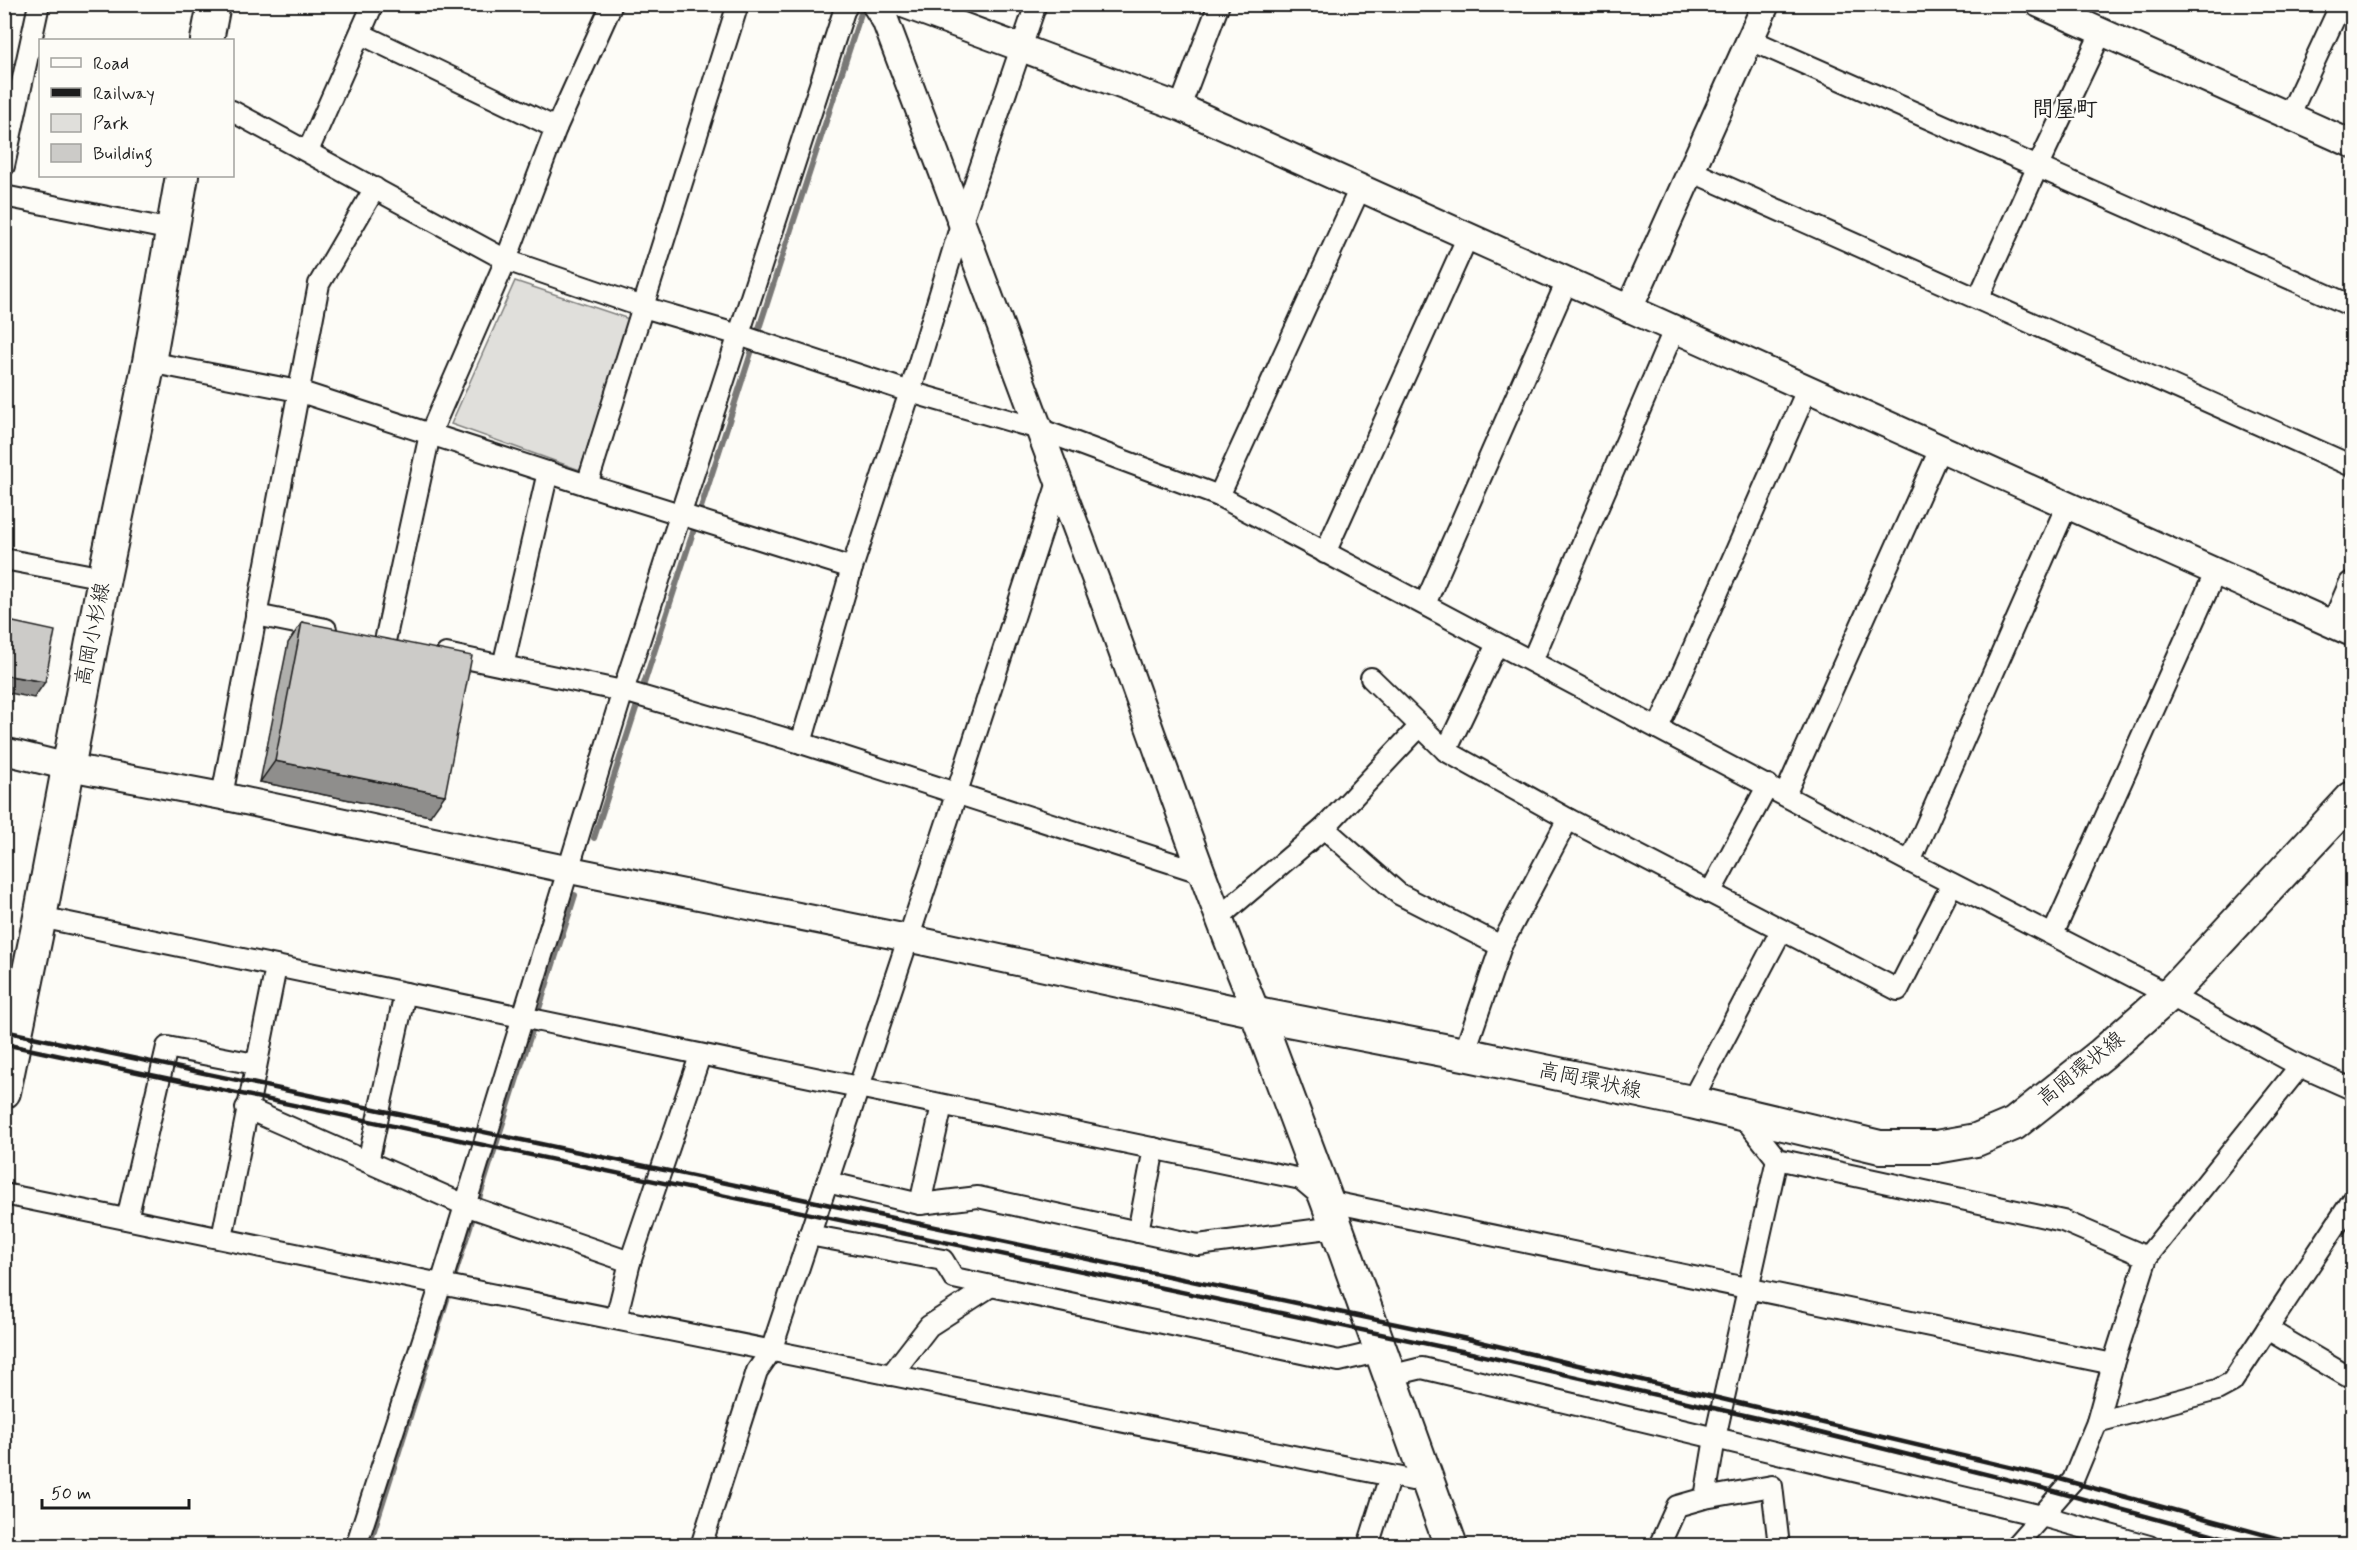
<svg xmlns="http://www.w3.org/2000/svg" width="2357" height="1550" font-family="Mynerve,'Klee One',sans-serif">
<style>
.green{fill:#e0dfdb;stroke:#7e7e7c;stroke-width:1.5}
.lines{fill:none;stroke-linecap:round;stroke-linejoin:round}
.stream{stroke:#797876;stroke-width:6}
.minor-casing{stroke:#1c1c1c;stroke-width:24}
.tertiary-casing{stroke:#1c1c1c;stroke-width:30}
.primary-casing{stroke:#1c1c1c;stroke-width:36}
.minor{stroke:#fdfcf7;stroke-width:20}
.tertiary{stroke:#fdfcf7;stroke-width:26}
.primary{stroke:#fdfcf7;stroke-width:32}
.rail{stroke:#1c1c1c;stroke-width:4.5}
.wall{fill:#afafac;stroke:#1c1c1c;stroke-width:1.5}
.shaded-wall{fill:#8f8e8c;stroke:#1c1c1c;stroke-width:1.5}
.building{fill:#cccbc8;stroke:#1c1c1c;stroke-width:1.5}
.labels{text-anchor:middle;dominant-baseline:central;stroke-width:4.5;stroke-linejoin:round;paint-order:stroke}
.street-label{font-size:21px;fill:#1c1c1c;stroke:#fdfcf7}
.neighbourhood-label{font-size:22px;font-weight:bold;fill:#1c1c1c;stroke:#fdfcf7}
</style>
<rect width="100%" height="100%" fill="#fdfcf7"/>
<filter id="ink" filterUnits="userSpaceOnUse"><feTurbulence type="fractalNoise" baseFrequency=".0167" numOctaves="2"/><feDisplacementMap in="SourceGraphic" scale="12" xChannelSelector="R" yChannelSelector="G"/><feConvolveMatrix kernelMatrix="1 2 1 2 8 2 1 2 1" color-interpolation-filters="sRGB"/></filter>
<g filter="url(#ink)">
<path class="green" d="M515,281L629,319L580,470L451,424Z"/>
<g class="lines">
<g class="stream">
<path d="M594,838L864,4"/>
<path d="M369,1546L575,895"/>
</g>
<g class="minor-casing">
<g id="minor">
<path d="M361,34L556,128"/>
<path d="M1751,40L2352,306"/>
<path d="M1180,107L1219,4"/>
<path d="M232,111L506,260L643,307L739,335L910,392L1039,429L1219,496L1910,862L2169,995L2300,1066L2352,1089"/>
<path d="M2289,116L2341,4"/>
<path d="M308,151L373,4"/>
<path d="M4,166L39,4"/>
<path d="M1691,171L2352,466"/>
<path d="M4,196L172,230"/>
<path d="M1978,299L2038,166L2101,33"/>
<path d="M149,362L298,391L587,485L852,568"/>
<path d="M587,485L738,4"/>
<path d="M1219,496L1360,188"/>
<path d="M1325,553L1468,236"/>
<path d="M4,559L104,578"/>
<path d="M1425,604L1567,281"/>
<path d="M256,615L326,629"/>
<path d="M385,641L430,434L506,260L556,128L612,4"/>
<path d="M446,654L627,692L801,743L1203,873"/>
<path d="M1532,661L1674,330"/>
<path d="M503,666L548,472"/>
<path d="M1371,678L1446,751L1568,819L1898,990L1952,884"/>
<path d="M1658,728L1807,390"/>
<path d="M801,743L852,568L910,392L962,221L1036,4"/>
<path d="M1446,751L1497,644"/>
<path d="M1785,795L1940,449"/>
<path d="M222,796L319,284L375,188"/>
<path d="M1324,828L1399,894L1501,946"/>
<path d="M1910,862L2067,505"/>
<path d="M1710,893L1768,785"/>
<path d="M40,917L1301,1179L1327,1201L2113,1364"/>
<path d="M1218,918L1324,828L1420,726"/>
<path d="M2053,934L2216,571"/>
<path d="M1464,1054L1501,946L1568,819"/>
<path d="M1691,1102L1781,931"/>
<path d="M246,1108L465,1205L630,1262"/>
<path d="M1742,1115L1777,1159L2063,1221L2147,1257"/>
<path d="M1777,1159L1715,1438L1705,1498L1772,1486L1779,1546"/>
<path d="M368,1162L405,993"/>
<path d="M827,1182L920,1204L978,1197L1198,1245L1336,1227"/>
<path d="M4,1194L441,1284L1412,1480L1425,1476"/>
<path d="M920,1204L942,1105"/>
<path d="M127,1219L167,1047L255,1064"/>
<path d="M1138,1232L1154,1148"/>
<path d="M809,1235L943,1260L954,1278L1339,1361L1381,1351"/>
<path d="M222,1238L276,967"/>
<path d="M616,1319L630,1262L700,1056"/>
<path d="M2267,1329L2352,1379"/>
<path d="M891,1375L929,1326L991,1286"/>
<path d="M1389,1376L1422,1368L2042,1516L2149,1546"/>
<path d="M2097,1422L2217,1390L2232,1382L2352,1201"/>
<path d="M356,1546L441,1284L623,691L844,11L848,4"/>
<path d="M701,1546L757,1371L771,1351L956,795L1059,479"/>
<path d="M1368,1546L1390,1476"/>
<path d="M1659,1546L1677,1506L1705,1498"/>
<path d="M2015,1546L2073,1480L2097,1422L2113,1364L2147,1257L2300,1066"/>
</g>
</g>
<g class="tertiary-casing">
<g id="tertiary">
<path d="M875,4L885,20C958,213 1032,406 1103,599C1154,738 1201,878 1257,1014"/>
<path d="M903,4L1180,107L2352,633"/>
<path d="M2039,4L2352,144"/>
<path d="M1629,309L1766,4"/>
<path d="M2335,625L2352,585"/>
<path d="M4,751L69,767L222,796L570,870L907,938L1257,1014"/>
</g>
</g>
<g class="primary-casing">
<g id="primary">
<path d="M207,40L214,4"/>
<path d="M1257,1014L1464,1054L1691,1102L1880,1147H1936L1976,1140L2014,1124L2102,1054L2169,995L2352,798"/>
<path d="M1257,1014L1327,1201L1451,1546"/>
<path d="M4,1092L40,917L104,578L149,362L182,176"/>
</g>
</g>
<use href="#minor" class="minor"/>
<use href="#tertiary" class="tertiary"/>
<use href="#primary" class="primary"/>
<g class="rail">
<path d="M4,1031L1472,1340L2056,1478L2306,1546"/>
<path d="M4,1044L1471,1353L1784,1424L2054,1491L2255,1546"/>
</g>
</g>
<path class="wall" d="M302,622L430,816L260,782L288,643Z"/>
<g class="shaded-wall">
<path d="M4,675L45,682L34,698L4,692Z"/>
<path d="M275,761L445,795L430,816L260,782Z"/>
</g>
<g class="building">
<path d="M4,620L55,631L45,682L4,675Z"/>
<path d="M302,622L472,656L445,795L275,761Z"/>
</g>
</g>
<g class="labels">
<g class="street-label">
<text transform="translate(93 634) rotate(-79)">高岡小杉線</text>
<text transform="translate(2081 1069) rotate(-39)">高岡環状線</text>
<text transform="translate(1590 1081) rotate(12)">高岡環状線</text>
</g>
<g class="neighbourhood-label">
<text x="2065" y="110">問屋町</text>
</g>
</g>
<rect width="2357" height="1550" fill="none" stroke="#fdfcf7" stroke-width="24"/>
<rect x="12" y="12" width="2333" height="1526" fill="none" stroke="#1c1c1c" stroke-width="2" filter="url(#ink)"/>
<rect x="39" y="39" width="195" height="138" fill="#fdfcf7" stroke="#a3a29f" stroke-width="1.5"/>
<rect x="51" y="58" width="30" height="9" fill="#fdfcf7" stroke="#a3a29f" stroke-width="1.5"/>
<text x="93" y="69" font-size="18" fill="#1c1c1c">Road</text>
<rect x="51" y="88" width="30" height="9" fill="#1c1c1c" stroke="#a3a29f" stroke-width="1.5"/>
<text x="93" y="99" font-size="18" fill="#1c1c1c">Railway</text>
<rect x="51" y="114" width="30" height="18" fill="#e0dfdb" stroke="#a3a29f" stroke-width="1.5"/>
<text x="93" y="129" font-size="18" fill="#1c1c1c">Park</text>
<rect x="51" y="144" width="30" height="18" fill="#cccbc8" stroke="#a3a29f" stroke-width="1.5"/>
<text x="93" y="159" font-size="18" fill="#1c1c1c">Building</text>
<path d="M42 1499v9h147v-9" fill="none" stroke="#1c1c1c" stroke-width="3"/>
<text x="51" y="1499" font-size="18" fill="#1c1c1c" stroke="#fdfcf7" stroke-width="4.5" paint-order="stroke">50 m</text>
</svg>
